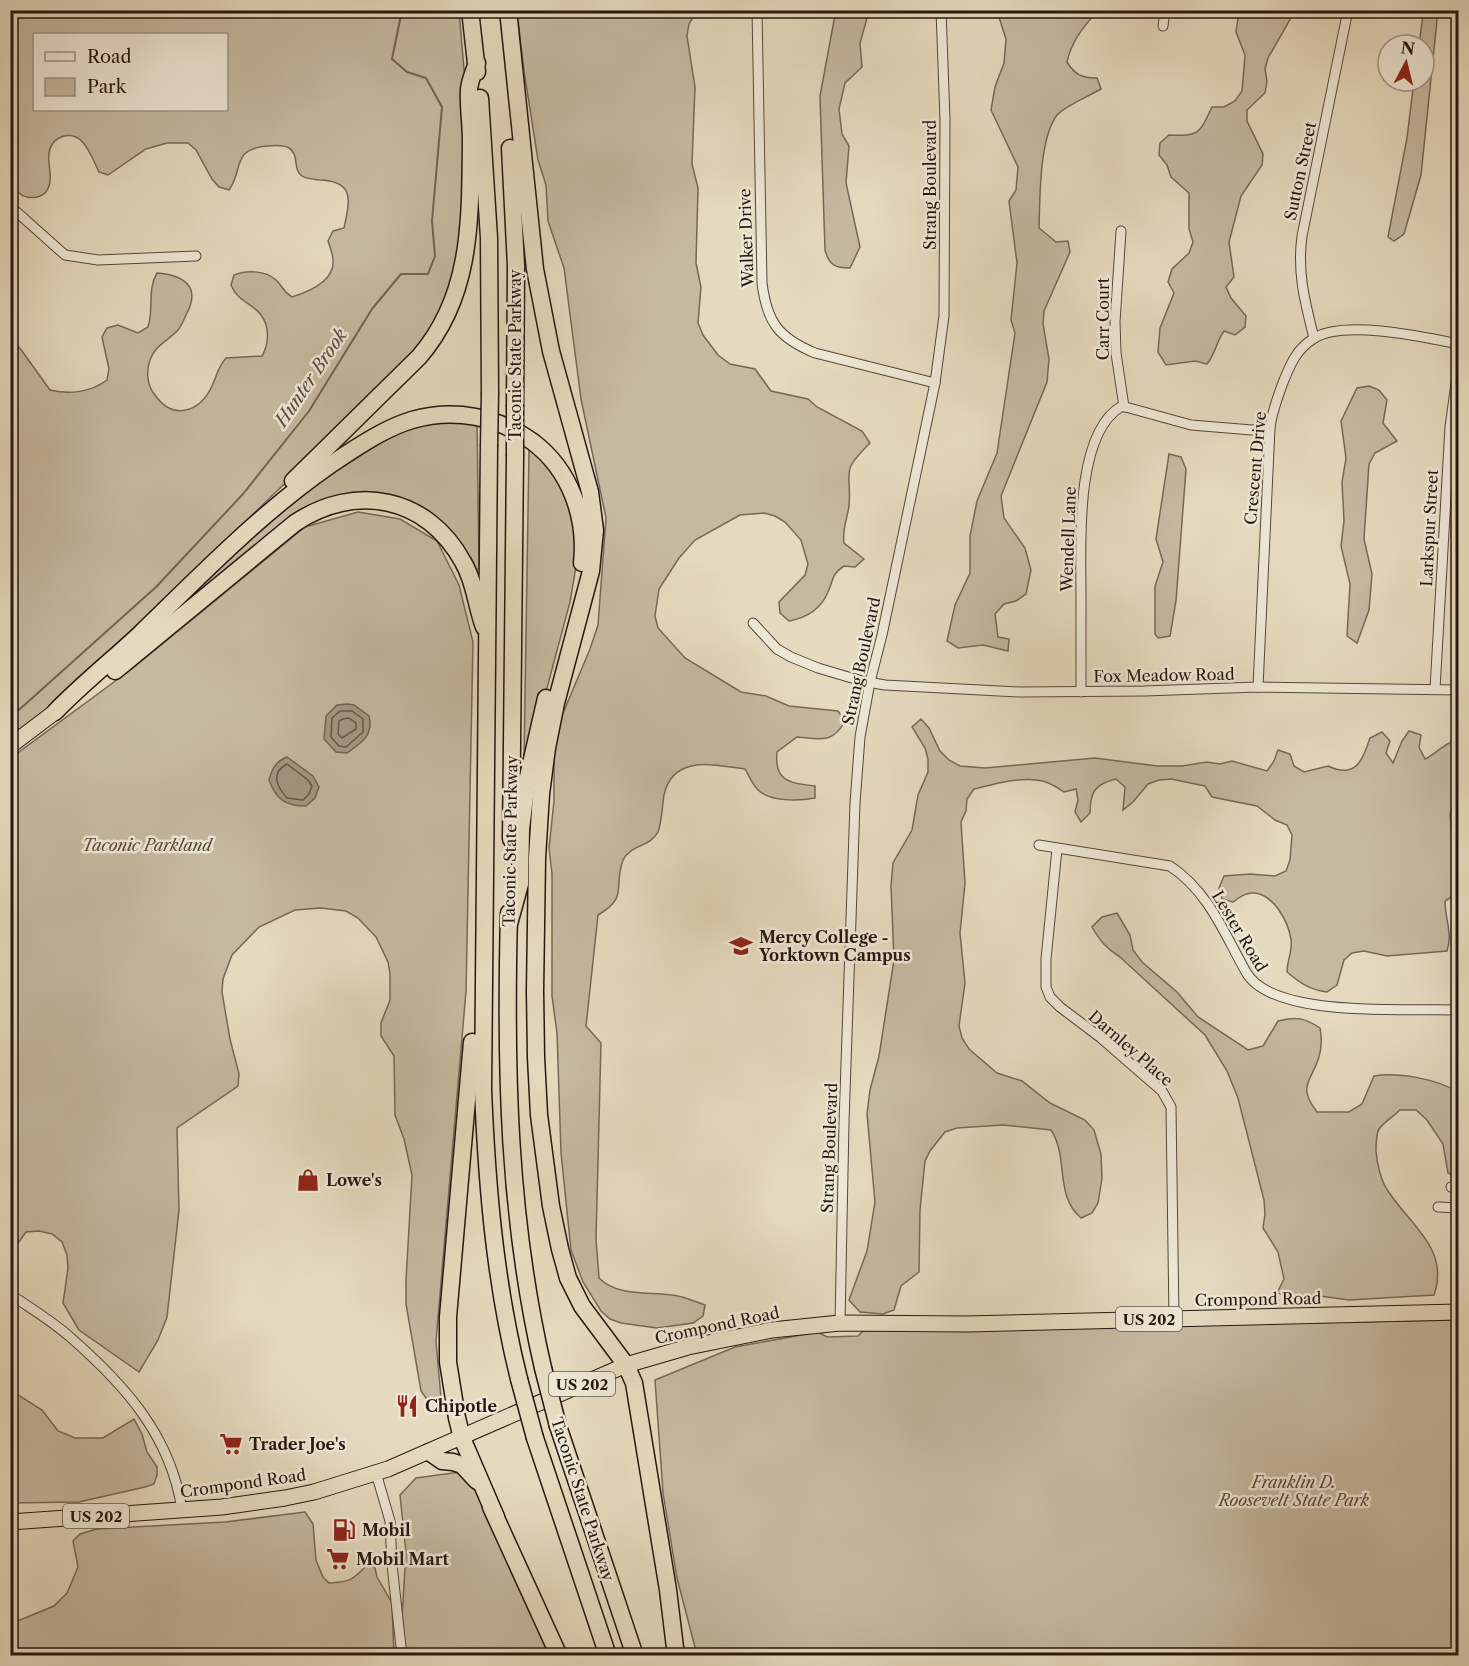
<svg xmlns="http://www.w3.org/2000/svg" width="1469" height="1666" font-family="'Libre Caslon Text',serif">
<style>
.green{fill:#c5b9a0;stroke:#766858;stroke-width:1.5;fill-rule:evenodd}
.water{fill:#a49782;stroke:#726354;stroke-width:1.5}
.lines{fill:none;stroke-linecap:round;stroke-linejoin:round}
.shore{stroke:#655648;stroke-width:1.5}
.stream{stroke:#726354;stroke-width:2}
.minor-casing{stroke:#56473b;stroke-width:11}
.trunk-casing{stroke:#26160f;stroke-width:17}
.motorway-casing{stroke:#26160f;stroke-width:19}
.minor{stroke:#eee7d5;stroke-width:9}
.trunk{stroke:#e5dabe;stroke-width:15}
.motorway{stroke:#e5dabe;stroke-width:16}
.motorway-bridge-casing{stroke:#26160f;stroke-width:19;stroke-linecap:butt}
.motorway-bridge{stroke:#e5dabe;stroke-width:16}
.labels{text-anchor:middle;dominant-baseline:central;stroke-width:5;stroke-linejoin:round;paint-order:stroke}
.shield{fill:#eee7d5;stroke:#62554a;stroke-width:1.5}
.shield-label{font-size:15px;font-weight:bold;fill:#26160f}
.street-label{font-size:16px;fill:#26160f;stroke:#eee7d5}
.park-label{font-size:16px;font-style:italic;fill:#56473a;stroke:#eee7d5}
.poi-label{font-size:16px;font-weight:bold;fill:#26160f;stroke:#eee7d5;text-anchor:start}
.water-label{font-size:18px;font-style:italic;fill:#584a3d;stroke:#eee7d5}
</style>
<rect width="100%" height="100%" fill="#e5dabe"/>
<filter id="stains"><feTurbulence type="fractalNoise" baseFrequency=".00333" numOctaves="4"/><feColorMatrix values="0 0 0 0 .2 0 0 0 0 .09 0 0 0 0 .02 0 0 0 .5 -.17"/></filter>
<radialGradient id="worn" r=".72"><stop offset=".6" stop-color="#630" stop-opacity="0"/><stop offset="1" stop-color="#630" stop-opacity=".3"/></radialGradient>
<g class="green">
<path d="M1431,10L1433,11L1437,20L1421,175L1404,234L1394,241L1388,237L1407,138L1414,81H1424V45H1419L1423,15Z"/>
<path d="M10,11H459L465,81L462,247L443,316L395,376L124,640L58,703L11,739V338L22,351L50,390C70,395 91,392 107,380L109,369L102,337L107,328L118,325L138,333L148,327C154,309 147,290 157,273C183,275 201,286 187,313C184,319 182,325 178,330C168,341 155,345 150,360C146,371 147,386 155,395C173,421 200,412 212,386C217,375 218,367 226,358L262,356C269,344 270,327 261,315C251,302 238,302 231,285L234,275C246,270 265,270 276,280C283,286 281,290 292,297C308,292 335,281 333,260C333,254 330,247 328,241L333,231L344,228C350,200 355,181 319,180C314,179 306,179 302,176C292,169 300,155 289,148C282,144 273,146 266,146C231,150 244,169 229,190L219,187L212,179L196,150L188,143H167L146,149L108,175L99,172C91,156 83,127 59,138C53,141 50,146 49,153C47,163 53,176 49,186C46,196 36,199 27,197C18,195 14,189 11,182ZM34,34H226V110H34Z"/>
<path d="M517,11H701L695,14L689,24L687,36L695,87L692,164L698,188L696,263L701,287L698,323L703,335L718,355L730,364L755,369L771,391L808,399L817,407L862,431L870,443C839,474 852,469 849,506C847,520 842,529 844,543L864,559L855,567L844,566C830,575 834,581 827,594C820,610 805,618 789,621L780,613L779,602L805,575L808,564L801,540L785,522L775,516L764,513L740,515L695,540L679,558L659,589L655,616L658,628L685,658L741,692L766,696L789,706L838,711L845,721C833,744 820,739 797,737L777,752C774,782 790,783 815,786V798C799,801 770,802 758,790C753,785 749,776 745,769C714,765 673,754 664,795C662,807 662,821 658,832C650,847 630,845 623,860C613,887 629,897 598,915L586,1026L601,1043L596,1239L599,1278C620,1299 655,1290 682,1297C689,1299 697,1302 705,1305L703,1316L693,1323L657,1328L621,1323L610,1319L601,1311L583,1282L571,1250L561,1153L557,1033L552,996V874L549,848L554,801V755L561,718L590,649L598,625L606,518L581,399L564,268L548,221L546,185L538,160L524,71Z"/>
<path d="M834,11H869L860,43L862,67L845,83L839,109L842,134L849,146L846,183L860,247L850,268C835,268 829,265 825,250L820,96L835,15Z"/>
<path d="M997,11H1098C1084,25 1071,43 1067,62C1075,75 1082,78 1097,78L1101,89C1089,96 1065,106 1057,115C1039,139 1040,199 1039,228L1056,242L1068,241L1070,252L1044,311L1043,324L1049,359L1047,382L1001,496L1004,518L1025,548L1031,570L1026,594L1016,601L1004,604L995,614L998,637L1009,639L1008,651L983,645L958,648L947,641L955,605L970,573V536L977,501L997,453L1015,333L1011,320L1017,263L1009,201L1016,190L1018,167L991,110L995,87L1004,63L1006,39Z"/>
<path d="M1239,11H1292V16L1268,58L1265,69L1267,81L1265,93L1247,110V121L1263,154L1262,165L1241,196L1229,242L1234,277L1226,287L1231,298L1246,316L1245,327L1235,335L1224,331C1216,342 1216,353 1207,364L1195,361L1166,365L1158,352L1160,328L1174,293L1168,282L1172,269L1189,253L1193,242L1189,229V193L1171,177L1167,165L1159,155L1160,143L1169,135C1200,136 1199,134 1212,107H1224L1235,101L1242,91L1245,55L1236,32Z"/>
<path d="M1369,386L1379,390L1387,400L1383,423L1397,441L1375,453L1369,464L1364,539L1372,574L1369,610L1357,643L1347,636L1350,584L1341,546L1344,521L1342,482L1346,458L1341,421L1357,388Z"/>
<path d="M451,418L477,422L479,568L476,571L420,508H313L174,612L263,527L325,478L396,433Z"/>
<path d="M529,450L540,453L558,478L577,520L579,549L570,602L528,759L524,760Z"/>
<path d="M1169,454L1181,457L1186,469L1176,601L1170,636L1158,638L1155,634V586L1163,562L1156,539Z"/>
<path d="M358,512L400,519L437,541L459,585L473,642L466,991L436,1341L441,1398L428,1401L421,1391L406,1304V1280L412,1175L404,1139L395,1115L394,1056L381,1036V1023L390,1000V974L388,962L376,937L358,918L346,911L321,908L295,910L259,927L232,955L223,979L222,992L230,1039L239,1074L238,1086L177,1128L179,1210L167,1317L158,1340L139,1372L79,1330L63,1303L68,1268L67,1255L62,1242L52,1234L39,1231L26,1232L11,1253V758L133,668L305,527Z"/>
<path d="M921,719L929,728L940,751L949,760L960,766L985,768L1095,758L1157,766H1182L1207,762L1220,764L1232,761L1267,771L1274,761L1278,750L1290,754L1294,766L1304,772L1328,766C1356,779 1362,761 1370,738L1382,732L1390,741L1386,753L1393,763L1402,741L1409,731L1421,735L1419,747L1425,759C1436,754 1442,745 1454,741L1458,744V789L1450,814L1453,851L1458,860V893L1445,901C1445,919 1453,934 1447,951L1387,956L1364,951L1352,953L1344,960L1337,985L1327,992C1310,990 1300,983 1287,972C1287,960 1293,950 1291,939C1288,922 1275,896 1255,893C1246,892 1240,897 1233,902L1222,899L1219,888L1224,876L1250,874L1275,876L1286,871L1290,860L1292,835L1287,825L1275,820L1257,806L1212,797L1205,786L1171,779L1159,780L1148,784L1133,802L1123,810L1125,787L1116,779C1095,784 1090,792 1090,813L1081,822L1075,812L1078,800L1076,789L1064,792C1058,788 1050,783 1043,781C1021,776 995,784 974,789L967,799L966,811L961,822L965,883L960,933L965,983L959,1026L962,1038L969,1049L997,1073L1022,1081L1050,1103L1085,1120L1094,1130L1101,1154L1102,1178L1098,1203L1092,1213L1081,1218C1054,1195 1069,1157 1051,1130L1003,1125L957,1128L945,1132L930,1151L925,1161L920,1210L919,1272L901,1286L894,1310L883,1314L860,1312L849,1300L867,1251L875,1202L867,1114L870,1090L879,1056L894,960L891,886L893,863L912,830L918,795L928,772V759L925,748L912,727Z"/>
<path d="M1117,913L1130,935L1133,950L1142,962L1177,992L1198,1017L1248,1050L1263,1046L1278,1021C1296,1016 1305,1018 1320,1028C1322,1039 1322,1047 1319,1057C1311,1082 1297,1086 1317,1112H1349L1362,1104L1374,1076C1398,1072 1437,1079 1458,1092V1177L1448,1173L1443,1144L1427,1120L1416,1110H1400C1394,1116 1384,1122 1379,1129C1376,1134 1376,1145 1376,1151C1377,1164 1381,1181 1388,1191C1410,1225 1450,1249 1434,1295L1349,1300L1320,1296H1291L1277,1293L1284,1279L1278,1252L1263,1228L1265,1214L1264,1200L1238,1098L1227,1071L1205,1035L1120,957C1107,949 1100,941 1092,927L1102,917Z"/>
<path d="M1458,1320V1655H697L677,1578L663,1493L655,1380L735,1347L818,1332L827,1337L858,1336L863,1331Z"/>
<path d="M10,1388L15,1393L42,1410L58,1431L75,1438H103L134,1419L142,1434L147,1452L157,1467V1475L154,1484L145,1487L79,1502L11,1503Z"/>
<path d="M460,1472L470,1478L485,1506L552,1655H406L402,1617L406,1552L400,1495L416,1478Z"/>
<path d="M305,1512L313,1524L316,1560L323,1577L329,1583C350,1582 353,1580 368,1564L375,1568L377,1577L392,1603L394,1655H11L10,1617L20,1620L54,1606L67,1593L78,1567L73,1541L80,1534L97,1529L225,1522Z"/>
</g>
<g class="water">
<path d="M348,704L354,705L369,716C374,736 361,743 347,753L336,752L324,739L326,716L337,705Z"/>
<path d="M287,757L313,776L319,787L315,798L306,806C285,806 276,799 269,780C272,769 276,761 287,757Z"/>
</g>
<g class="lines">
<g class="shore">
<path d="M352,711L363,719V732L346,747L339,746L331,737L332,718L340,711Z"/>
<path d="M349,718L356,723V729L342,738L338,734L339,721L343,719Z"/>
<path d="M287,764L308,780L312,786L309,794L303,800L287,798C277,787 270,773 287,764Z"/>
</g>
<path class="stream" d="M10,714L20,709L156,587L243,494L309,411L372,309L401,274H428L435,256L432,221L442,107L426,78L407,72L392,59L402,10"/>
<g class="minor-casing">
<g id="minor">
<path d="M757,10L762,283C767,323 779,338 815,353L935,383"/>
<path d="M1163,26L1165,10"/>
<path d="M10,206L65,255L98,260L196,256"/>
<path d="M1121,231L1115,322L1116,353L1124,407"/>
<path d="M1314,338C1305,302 1297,273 1302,236L1348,10"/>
<path d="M753,623L777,649L791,657L818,668L862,681L885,685L1020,692L1144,691L1258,687L1458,690"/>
<path d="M1258,687L1270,428C1272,411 1278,396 1284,380C1291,363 1297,349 1313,339C1342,319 1424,337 1458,344"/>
<path d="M1435,689L1450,427L1458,369"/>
<path d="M1081,692C1081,659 1081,627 1081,594C1081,547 1074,433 1122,406L1191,425L1252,430L1270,428"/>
<path d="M1039,845L1170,866C1209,892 1224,933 1246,972C1272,1019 1409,1008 1458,1010"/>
<path d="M1057,849L1046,959V987L1050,997L1060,1007L1101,1038L1162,1091L1171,1107L1174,1319"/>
<path d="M1451,1187H1458"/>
<path d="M1438,1207L1458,1208"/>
<path d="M10,1294C30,1308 52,1321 70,1337C125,1385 171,1436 182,1510"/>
<path d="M840,1323L844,1122L855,803L860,737L870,682L882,635L935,383L944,316L945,120L941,10"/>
<path d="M376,1473L390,1521L392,1565L402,1656"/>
</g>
</g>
<g class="trunk-casing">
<g id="trunk">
<path d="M10,746L55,712"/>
<path d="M10,1522L222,1507L285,1498L314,1492L388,1469L626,1365L688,1347L772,1330L840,1323L967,1324L1458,1312"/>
</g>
</g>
<g class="motorway-casing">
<g id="motorway">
<path d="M470,10L477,72"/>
<path d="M508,10L535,269L551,351L590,492L595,530L591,571L556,703L547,748L541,794L537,858L535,991L536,1057L539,1115L551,1206L560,1249L568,1278L582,1306L626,1365L634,1383L668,1590L676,1656"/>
<path d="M480,98L489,238L490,393"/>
<path d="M510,148L516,266L515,405"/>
<path d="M489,446L483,1090C487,1187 495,1283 519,1379"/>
<path d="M293,481L419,357C473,295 470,217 471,140C471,123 468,106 469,89C470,80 474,71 477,63"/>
<path d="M115,671L295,523C355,483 427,496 463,562C475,582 476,606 484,627"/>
<path d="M55,712C81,685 111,661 139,635C205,571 270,503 348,453C368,440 389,427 412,420C454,408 497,416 533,442C570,470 587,517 582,563"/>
<path d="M511,839L515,456"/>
<path d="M509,913C505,1069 508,1216 543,1368"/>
<path d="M509,924L520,884L521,829L527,781L546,698"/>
<path d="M472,1042L448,1317V1362L457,1418L462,1438L496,1517"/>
<path d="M558,1426L635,1656"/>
<path d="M535,1438L608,1656"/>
<path d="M429,1452L442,1461L453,1462L462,1465L477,1481"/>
<path d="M491,1507L559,1656"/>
</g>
</g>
<use href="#minor" class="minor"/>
<use href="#trunk" class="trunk"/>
<use href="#motorway" class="motorway"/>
<g class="motorway-bridge-casing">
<g id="motorway-bridge">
<path d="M489,446L490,393"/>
<path d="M515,456V405"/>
<path d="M543,1368L558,1426"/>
<path d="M519,1379L535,1438"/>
</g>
</g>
<use href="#motorway-bridge" class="motorway-bridge"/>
</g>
<defs>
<g id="school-bare" transform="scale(1.8)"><path d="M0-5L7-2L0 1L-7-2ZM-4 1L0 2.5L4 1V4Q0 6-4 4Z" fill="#8f2418" stroke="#eee7d5" stroke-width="2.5" paint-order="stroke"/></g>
<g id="shop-bare" transform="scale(1.8)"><path d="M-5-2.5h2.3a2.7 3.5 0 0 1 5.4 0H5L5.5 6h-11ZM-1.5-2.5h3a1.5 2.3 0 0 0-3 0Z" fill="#8f2418" stroke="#eee7d5" stroke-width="2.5" paint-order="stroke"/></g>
<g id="restaurant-bare" transform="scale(1.8)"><path d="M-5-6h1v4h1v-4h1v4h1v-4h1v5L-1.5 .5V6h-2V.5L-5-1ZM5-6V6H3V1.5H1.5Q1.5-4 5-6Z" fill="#8f2418" stroke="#eee7d5" stroke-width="2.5" paint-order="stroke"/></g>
<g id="supermarket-bare" transform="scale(1.8)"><path d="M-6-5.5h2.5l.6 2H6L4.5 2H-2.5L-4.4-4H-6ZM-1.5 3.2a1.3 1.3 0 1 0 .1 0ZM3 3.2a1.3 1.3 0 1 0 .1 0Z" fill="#8f2418" stroke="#eee7d5" stroke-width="2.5" paint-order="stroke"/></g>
<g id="fuel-bare" transform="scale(1.8)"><path d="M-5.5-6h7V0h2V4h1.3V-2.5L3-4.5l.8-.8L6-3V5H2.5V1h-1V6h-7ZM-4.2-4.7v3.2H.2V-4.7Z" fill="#8f2418" stroke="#eee7d5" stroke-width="2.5" paint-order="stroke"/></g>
</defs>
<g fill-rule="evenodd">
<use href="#school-bare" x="741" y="946"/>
<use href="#shop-bare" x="308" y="1180"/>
<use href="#restaurant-bare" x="407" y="1406"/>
<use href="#supermarket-bare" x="231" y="1444"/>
<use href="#fuel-bare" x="344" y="1530"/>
<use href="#supermarket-bare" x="338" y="1559"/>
</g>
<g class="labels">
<g class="shield">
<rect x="1116" y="1307" width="66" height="24" rx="4.5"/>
<rect x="549" y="1372" width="66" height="24" rx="4.5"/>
<rect x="63" y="1504" width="66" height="24" rx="4.5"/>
</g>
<g class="shield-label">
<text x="1149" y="1319">US 202</text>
<text x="582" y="1384">US 202</text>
<text x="96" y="1516">US 202</text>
</g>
<g class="street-label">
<text transform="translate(1300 171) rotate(-78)">Sutton Street</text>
<text transform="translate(930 185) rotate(-90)">Strang Boulevard</text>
<text transform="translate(746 238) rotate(-92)">Walker Drive</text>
<text transform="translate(1103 319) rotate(-90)">Carr Court</text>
<text transform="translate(515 355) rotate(-90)">Taconic State Parkway</text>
<text transform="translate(1255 468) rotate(-85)">Crescent Drive</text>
<text transform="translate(1429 528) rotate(-87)">Larkspur Street</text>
<text transform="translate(1068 539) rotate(-88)">Wendell Lane</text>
<text transform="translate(861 661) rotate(-78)">Strang Boulevard</text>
<text transform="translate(1164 675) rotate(-1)">Fox Meadow Road</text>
<text transform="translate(510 841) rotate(-89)">Taconic State Parkway</text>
<text transform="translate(1240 931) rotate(59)">Lester Road</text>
<text transform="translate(1131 1048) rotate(41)">Darnley Place</text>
<text transform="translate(829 1148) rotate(-88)">Strang Boulevard</text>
<text transform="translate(1258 1299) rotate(-1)">Crompond Road</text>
<text transform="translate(717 1325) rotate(-12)">Crompond Road</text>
<text transform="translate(243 1483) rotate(-8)">Crompond Road</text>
<text transform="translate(583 1499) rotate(72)">Taconic State Parkway</text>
</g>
<g class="park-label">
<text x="147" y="845">Taconic Parkland</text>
<text x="1294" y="1482">Franklin D.<tspan x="1294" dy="18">Roosevelt State Park</tspan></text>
</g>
<g class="poi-label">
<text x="759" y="937">Mercy College -<tspan x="759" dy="18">Yorktown Campus</tspan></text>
<text x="326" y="1180">Lowe's</text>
<text x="425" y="1406">Chipotle</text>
<text x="249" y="1444">Trader Joe's</text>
<text x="362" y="1530">Mobil</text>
<text x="356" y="1559">Mobil Mart</text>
</g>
<g class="water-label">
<text transform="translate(311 378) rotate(-56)">Hunter Brook</text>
</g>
</g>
<rect width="1469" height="1666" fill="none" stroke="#e5dabe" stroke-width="36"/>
<rect x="12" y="12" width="1445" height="1642" fill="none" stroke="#26160f" stroke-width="3"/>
<rect x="18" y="18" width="1433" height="1630" fill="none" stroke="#26160f" stroke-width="1.5"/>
<rect x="33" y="33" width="195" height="78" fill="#eee7d5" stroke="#9e9386" stroke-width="1.5"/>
<rect x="45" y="52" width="30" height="9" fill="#eee7d5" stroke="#9e9386" stroke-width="1.5"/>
<text x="87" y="63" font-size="18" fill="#26160f">Road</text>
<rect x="45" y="78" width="30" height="18" fill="#c5b9a0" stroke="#9e9386" stroke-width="1.5"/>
<text x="87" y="93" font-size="18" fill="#26160f">Park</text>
<g transform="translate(1406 63) rotate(7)"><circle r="28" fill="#eee7d5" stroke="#9e9386" stroke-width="1.5"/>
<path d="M0-4.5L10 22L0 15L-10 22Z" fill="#8f2418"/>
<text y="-9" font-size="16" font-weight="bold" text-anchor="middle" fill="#26160f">N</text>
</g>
<rect width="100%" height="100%" filter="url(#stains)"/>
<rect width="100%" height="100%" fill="url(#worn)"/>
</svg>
